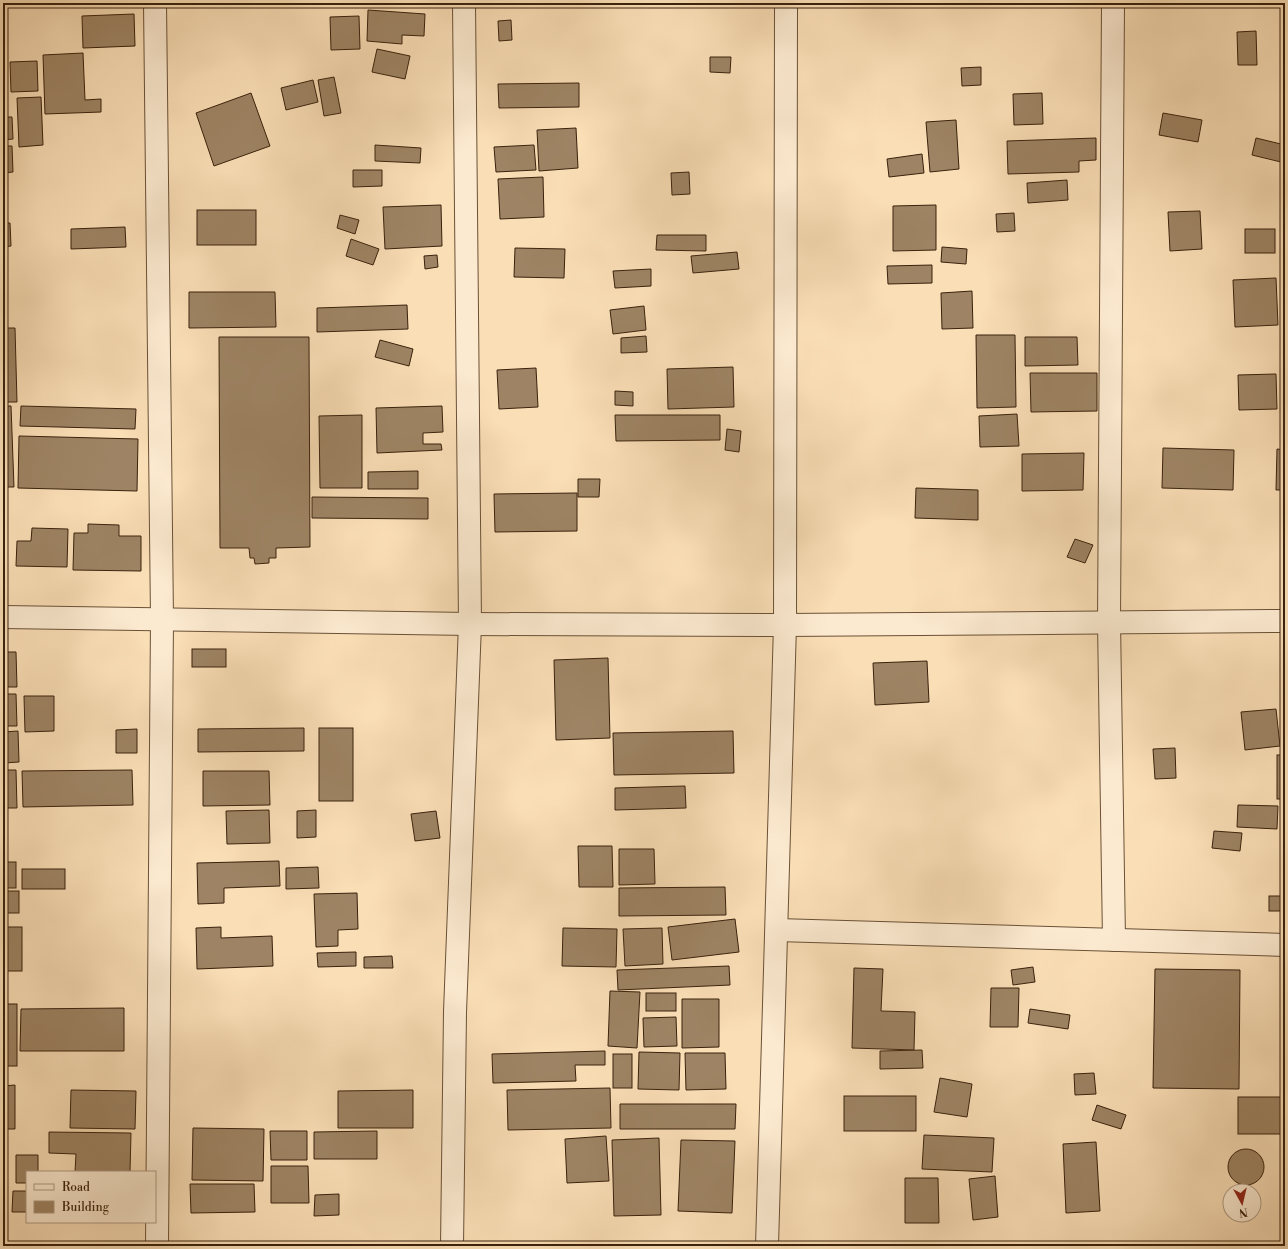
<svg xmlns="http://www.w3.org/2000/svg" width="1288" height="1249" font-family="'Libre Bodoni',serif">
<style>
.building{fill:#9e8464;stroke:#3a220c}
.lines{fill:none;stroke-linecap:round;stroke-linejoin:round}
.minor-casing{stroke:#6a5136;stroke-width:24}
.minor{stroke:#fcead0;stroke-width:22}
</style>
<rect width="100%" height="100%" fill="#fadeb6"/>
<filter id="stains"><feTurbulence type="fractalNoise" baseFrequency=".005" numOctaves="4"/><feColorMatrix values="0 0 0 0 .2 0 0 0 0 .09 0 0 0 0 .02 0 0 0 .5 -.17"/></filter>
<radialGradient id="worn" r=".72"><stop offset=".6" stop-color="#630" stop-opacity="0"/><stop offset="1" stop-color="#630" stop-opacity=".3"/></radialGradient>
<g class="building">
<path d="M368,10L425,14L424,36L402,35V44L367,41Z"/>
<path d="M134,14L135,46L83,48L82,16Z"/>
<path d="M359,16L360,49L331,50L330,17Z"/>
<path d="M511,20L512,40L499,41L498,21Z"/>
<path d="M1256,31L1257,65H1238L1237,32Z"/>
<path d="M377,49L410,56L405,79L372,72Z"/>
<path d="M83,53L85,100L101,99V112L45,114L43,55Z"/>
<path d="M710,57H731L730,73L710,72Z"/>
<path d="M37,61L38,91L11,92L10,62Z"/>
<path d="M981,67V85L962,86L961,68Z"/>
<path d="M334,77L341,113L324,116L318,80Z"/>
<path d="M313,80L318,102L286,110L281,88Z"/>
<path d="M579,83V107L499,108L498,84Z"/>
<path d="M251,93L270,146L214,166L196,113Z"/>
<path d="M1042,93L1043,124L1014,125L1013,94Z"/>
<path d="M41,97L43,145L19,147L17,98Z"/>
<path d="M1163,113L1202,120L1198,142L1159,135Z"/>
<path d="M3,117H12L13,139L3,140Z"/>
<path d="M956,120L959,169L930,172L926,122Z"/>
<path d="M576,128L578,168L539,171L537,130Z"/>
<path d="M1096,138V160L1079,161V172L1008,174L1007,141Z"/>
<path d="M1256,138L1285,145V163L1252,155Z"/>
<path d="M375,145L421,148L420,163L375,161Z"/>
<path d="M534,145L536,170L496,172L494,147Z"/>
<path d="M3,146H12L13,172L3,173Z"/>
<path d="M922,154L924,173L889,177L887,159Z"/>
<path d="M353,170H382V186L353,187Z"/>
<path d="M689,172L690,194L672,195L671,173Z"/>
<path d="M543,177L544,217L500,219L498,179Z"/>
<path d="M1067,180L1068,200L1028,203L1027,183Z"/>
<path d="M441,205L442,246L385,249L383,207Z"/>
<path d="M936,205V250L893,251V206Z"/>
<rect x="197" y="210" width="59" height="35"/>
<path d="M1200,211L1202,249L1170,251L1168,212Z"/>
<path d="M1014,213L1015,231L997,232L996,214Z"/>
<path d="M340,215L359,220L355,234L337,228Z"/>
<path d="M3,223H10L11,246L3,247Z"/>
<path d="M125,227L126,247L71,249V229Z"/>
<rect x="1245" y="229" width="30" height="24"/>
<path d="M657,235H706V251L656,250Z"/>
<path d="M351,239L379,249L373,265L346,256Z"/>
<path d="M942,247L967,249L966,264L941,262Z"/>
<path d="M515,248L565,249L564,278L514,277Z"/>
<path d="M737,252L739,269L693,273L691,256Z"/>
<path d="M437,255L438,267L425,269L424,256Z"/>
<path d="M932,265V283L888,284L887,266Z"/>
<path d="M651,269V286L615,288L613,271Z"/>
<path d="M1276,278L1278,325L1235,327L1233,280Z"/>
<path d="M972,291L973,328L942,329L941,293Z"/>
<path d="M189,292H275L276,327L189,328Z"/>
<path d="M407,305L408,329L317,332V308Z"/>
<path d="M644,306L646,330L613,334L610,310Z"/>
<path d="M3,328H15L17,402H3Z"/>
<path d="M976,335H1015L1016,407L977,408Z"/>
<path d="M646,336L647,352L621,353V338Z"/>
<path d="M219,337H309L310,547L276,548V558H269V563L255,564L254,558H250L249,548H220Z"/>
<path d="M1025,337H1077L1078,365L1025,366Z"/>
<path d="M380,340L413,349L409,366L375,357Z"/>
<path d="M733,367L734,407L668,409L667,369Z"/>
<path d="M536,368L538,407L499,409L497,370Z"/>
<path d="M1030,373H1097V411L1031,412Z"/>
<path d="M1276,374L1277,409L1239,410L1238,375Z"/>
<path d="M615,391L633,392V406L615,405Z"/>
<path d="M3,406H11L14,487H3Z"/>
<path d="M21,406L136,409L135,429L20,426Z"/>
<path d="M442,406L443,432L423,433V444H441L442,450L377,453L376,408Z"/>
<path d="M1017,414L1019,446L980,447L979,416Z"/>
<path d="M362,415V488H320L319,416Z"/>
<path d="M615,415H720V440L616,441Z"/>
<path d="M727,429L741,431L739,452L725,450Z"/>
<path d="M19,436L138,439L137,491L18,488Z"/>
<path d="M1163,448L1234,450L1233,490L1162,488Z"/>
<path d="M1277,449L1285,450V490H1276Z"/>
<path d="M1084,453L1083,490L1022,491V454Z"/>
<path d="M418,471V489H368V472Z"/>
<path d="M578,479H600L599,497H578Z"/>
<path d="M916,488L978,490V520L915,518Z"/>
<path d="M577,493V531L495,532L494,494Z"/>
<path d="M312,497L428,498V519L312,518Z"/>
<path d="M88,524L119,525V536H141V571L73,570L74,533H88Z"/>
<path d="M32,528L68,529L67,567L16,566L17,541H31Z"/>
<path d="M1075,539L1093,545L1085,563L1067,557Z"/>
<rect x="192" y="649" width="34" height="18"/>
<path d="M3,652H16L17,687H3Z"/>
<path d="M608,658L610,738L556,740L554,660Z"/>
<path d="M927,661L929,702L875,705L873,663Z"/>
<path d="M3,694H16L17,726H3Z"/>
<path d="M24,696H54V731L25,732Z"/>
<path d="M1276,709L1280,746L1245,750L1241,712Z"/>
<path d="M304,728V751L198,752V729Z"/>
<rect x="319" y="728" width="34" height="73"/>
<path d="M137,729V753H116V730Z"/>
<path d="M18,731L19,762L4,763L3,732Z"/>
<path d="M733,731L734,773L614,775L613,733Z"/>
<path d="M1175,748L1176,778L1155,779L1153,749Z"/>
<rect x="1277" y="755" width="8" height="44"/>
<path d="M5,763V770H16L17,808H3V764Z"/>
<path d="M132,770L133,805L23,807L22,771Z"/>
<path d="M203,771H269L270,805L203,806Z"/>
<path d="M685,786L686,808L615,810V788Z"/>
<path d="M1238,805L1278,806L1277,829L1237,827Z"/>
<path d="M269,810L270,843L227,844L226,811Z"/>
<path d="M316,810V837L297,838V811Z"/>
<path d="M436,811L440,838L415,841L411,814Z"/>
<path d="M1214,831L1242,833L1240,851L1212,848Z"/>
<path d="M578,846H612L613,887H579Z"/>
<path d="M619,849H654L655,884L619,885Z"/>
<path d="M279,861L280,886L224,888V903L198,904L197,863Z"/>
<rect x="3" y="862" width="13" height="26"/>
<path d="M318,867L319,888L286,889V868Z"/>
<rect x="22" y="869" width="43" height="20"/>
<path d="M725,887L726,915L619,916V888Z"/>
<rect x="3" y="891" width="16" height="22"/>
<path d="M357,893L358,929L338,930V946L316,947L314,894Z"/>
<rect x="1269" y="896" width="16" height="15"/>
<path d="M735,919L739,952L672,960L668,927Z"/>
<rect x="3" y="927" width="19" height="44"/>
<path d="M221,927V938L272,936L273,966L197,969L196,928Z"/>
<path d="M563,928L617,929L616,967L562,966Z"/>
<path d="M662,928L663,964L625,966L623,929Z"/>
<path d="M356,952V966L318,967L317,953Z"/>
<path d="M392,956L393,968H364V957Z"/>
<path d="M729,966L730,985L618,990L617,970Z"/>
<path d="M1033,967L1035,982L1013,985L1011,970Z"/>
<path d="M854,968L883,969L881,1011L915,1012L914,1050L852,1048Z"/>
<path d="M1155,969L1240,970L1239,1089L1153,1088Z"/>
<path d="M991,988H1019L1018,1027H990Z"/>
<path d="M610,991L640,992L637,1048L608,1046Z"/>
<rect x="646" y="993" width="30" height="18"/>
<path d="M682,999H719V1047L682,1048Z"/>
<rect x="3" y="1004" width="14" height="62"/>
<path d="M124,1008V1051H20L21,1009Z"/>
<path d="M1030,1009L1070,1015L1068,1029L1028,1023Z"/>
<path d="M676,1017L677,1046L644,1047L643,1018Z"/>
<path d="M922,1050L923,1068L880,1069V1051Z"/>
<path d="M605,1051V1065H575L576,1081L493,1083L492,1054Z"/>
<path d="M639,1052L680,1053L679,1090L638,1089Z"/>
<path d="M685,1053H725L726,1089L686,1090Z"/>
<rect x="613" y="1054" width="19" height="34"/>
<path d="M1094,1073L1096,1094L1075,1095L1074,1074Z"/>
<path d="M940,1078L972,1084L967,1117L934,1112Z"/>
<path d="M15,1085V1129H3V1086Z"/>
<path d="M610,1088L611,1128L508,1130L507,1090Z"/>
<path d="M71,1090L136,1091L135,1129L70,1128Z"/>
<path d="M413,1090V1128H338V1091Z"/>
<rect x="844" y="1096" width="72" height="35"/>
<rect x="1238" y="1097" width="47" height="37"/>
<path d="M620,1104H736L735,1129H620Z"/>
<path d="M1097,1105L1126,1115L1121,1129L1092,1120Z"/>
<path d="M193,1128L264,1129L263,1181L192,1180Z"/>
<path d="M270,1131H307V1160H271Z"/>
<path d="M377,1131V1159H314V1132Z"/>
<path d="M49,1132L131,1133L130,1172H75L76,1154L49,1153Z"/>
<path d="M924,1135L994,1138L992,1172L922,1169Z"/>
<path d="M606,1136L609,1181L567,1183L565,1139Z"/>
<path d="M659,1138L661,1215L614,1216L612,1140Z"/>
<path d="M681,1140L735,1141L732,1213L678,1211Z"/>
<path d="M1096,1142L1100,1211L1066,1213L1063,1144Z"/>
<circle cx="1246" cy="1167" r="18"/>
<path d="M16,1155H38V1172H27V1183H16Z"/>
<path d="M271,1166H308L309,1203H271Z"/>
<path d="M995,1176L998,1217L973,1220L969,1179Z"/>
<path d="M905,1178H938L939,1223H905Z"/>
<path d="M190,1184H254L255,1212L191,1213Z"/>
<path d="M13,1191H27V1212H12Z"/>
<path d="M339,1194V1215L314,1216L315,1195Z"/>
</g>
<g class="lines">
<g class="minor-casing">
<g id="minor">
<path d="M155,3L162,619L157,1246"/>
<path d="M1113,3L1109,622L1114,940"/>
<path d="M3,617L470,624L785,625L1285,621"/>
<path d="M777,930L1285,945"/>
<path d="M452,1246L455,1012L470,624L464,3"/>
<path d="M767,1246L785,625L786,3"/>
</g>
</g>
<use href="#minor" class="minor"/>
</g>
<rect width="1288" height="1249" fill="none" stroke="#fadeb6" stroke-width="16"/>
<rect x="4" y="4" width="1280" height="1241" fill="none" stroke="#3a220c" stroke-width="2"/>
<rect x="8" y="8" width="1272" height="1233" fill="none" stroke="#3a220c"/>
<rect x="26" y="1171" width="130" height="52" fill="#fcead0" stroke="#ae9a82"/>
<rect x="34" y="1184" width="20" height="6" fill="#fcead0" stroke="#ae9a82"/>
<text x="62" y="1191" font-size="12" fill="#3a220c">Road</text>
<rect x="34" y="1201" width="20" height="12" fill="#9e8464" stroke="#ae9a82"/>
<text x="62" y="1211" font-size="12" fill="#3a220c">Building</text>
<g transform="translate(1242 1203) rotate(172)"><circle r="19" fill="#fcead0" stroke="#ae9a82"/>
<path d="M0-3L7 15L0 10L-7 15Z" fill="#8f2418"/>
<text y="-6" font-size="11" font-weight="bold" text-anchor="middle" fill="#3a220c">N</text>
</g>
<rect width="100%" height="100%" filter="url(#stains)"/>
<rect width="100%" height="100%" fill="url(#worn)"/>
</svg>
